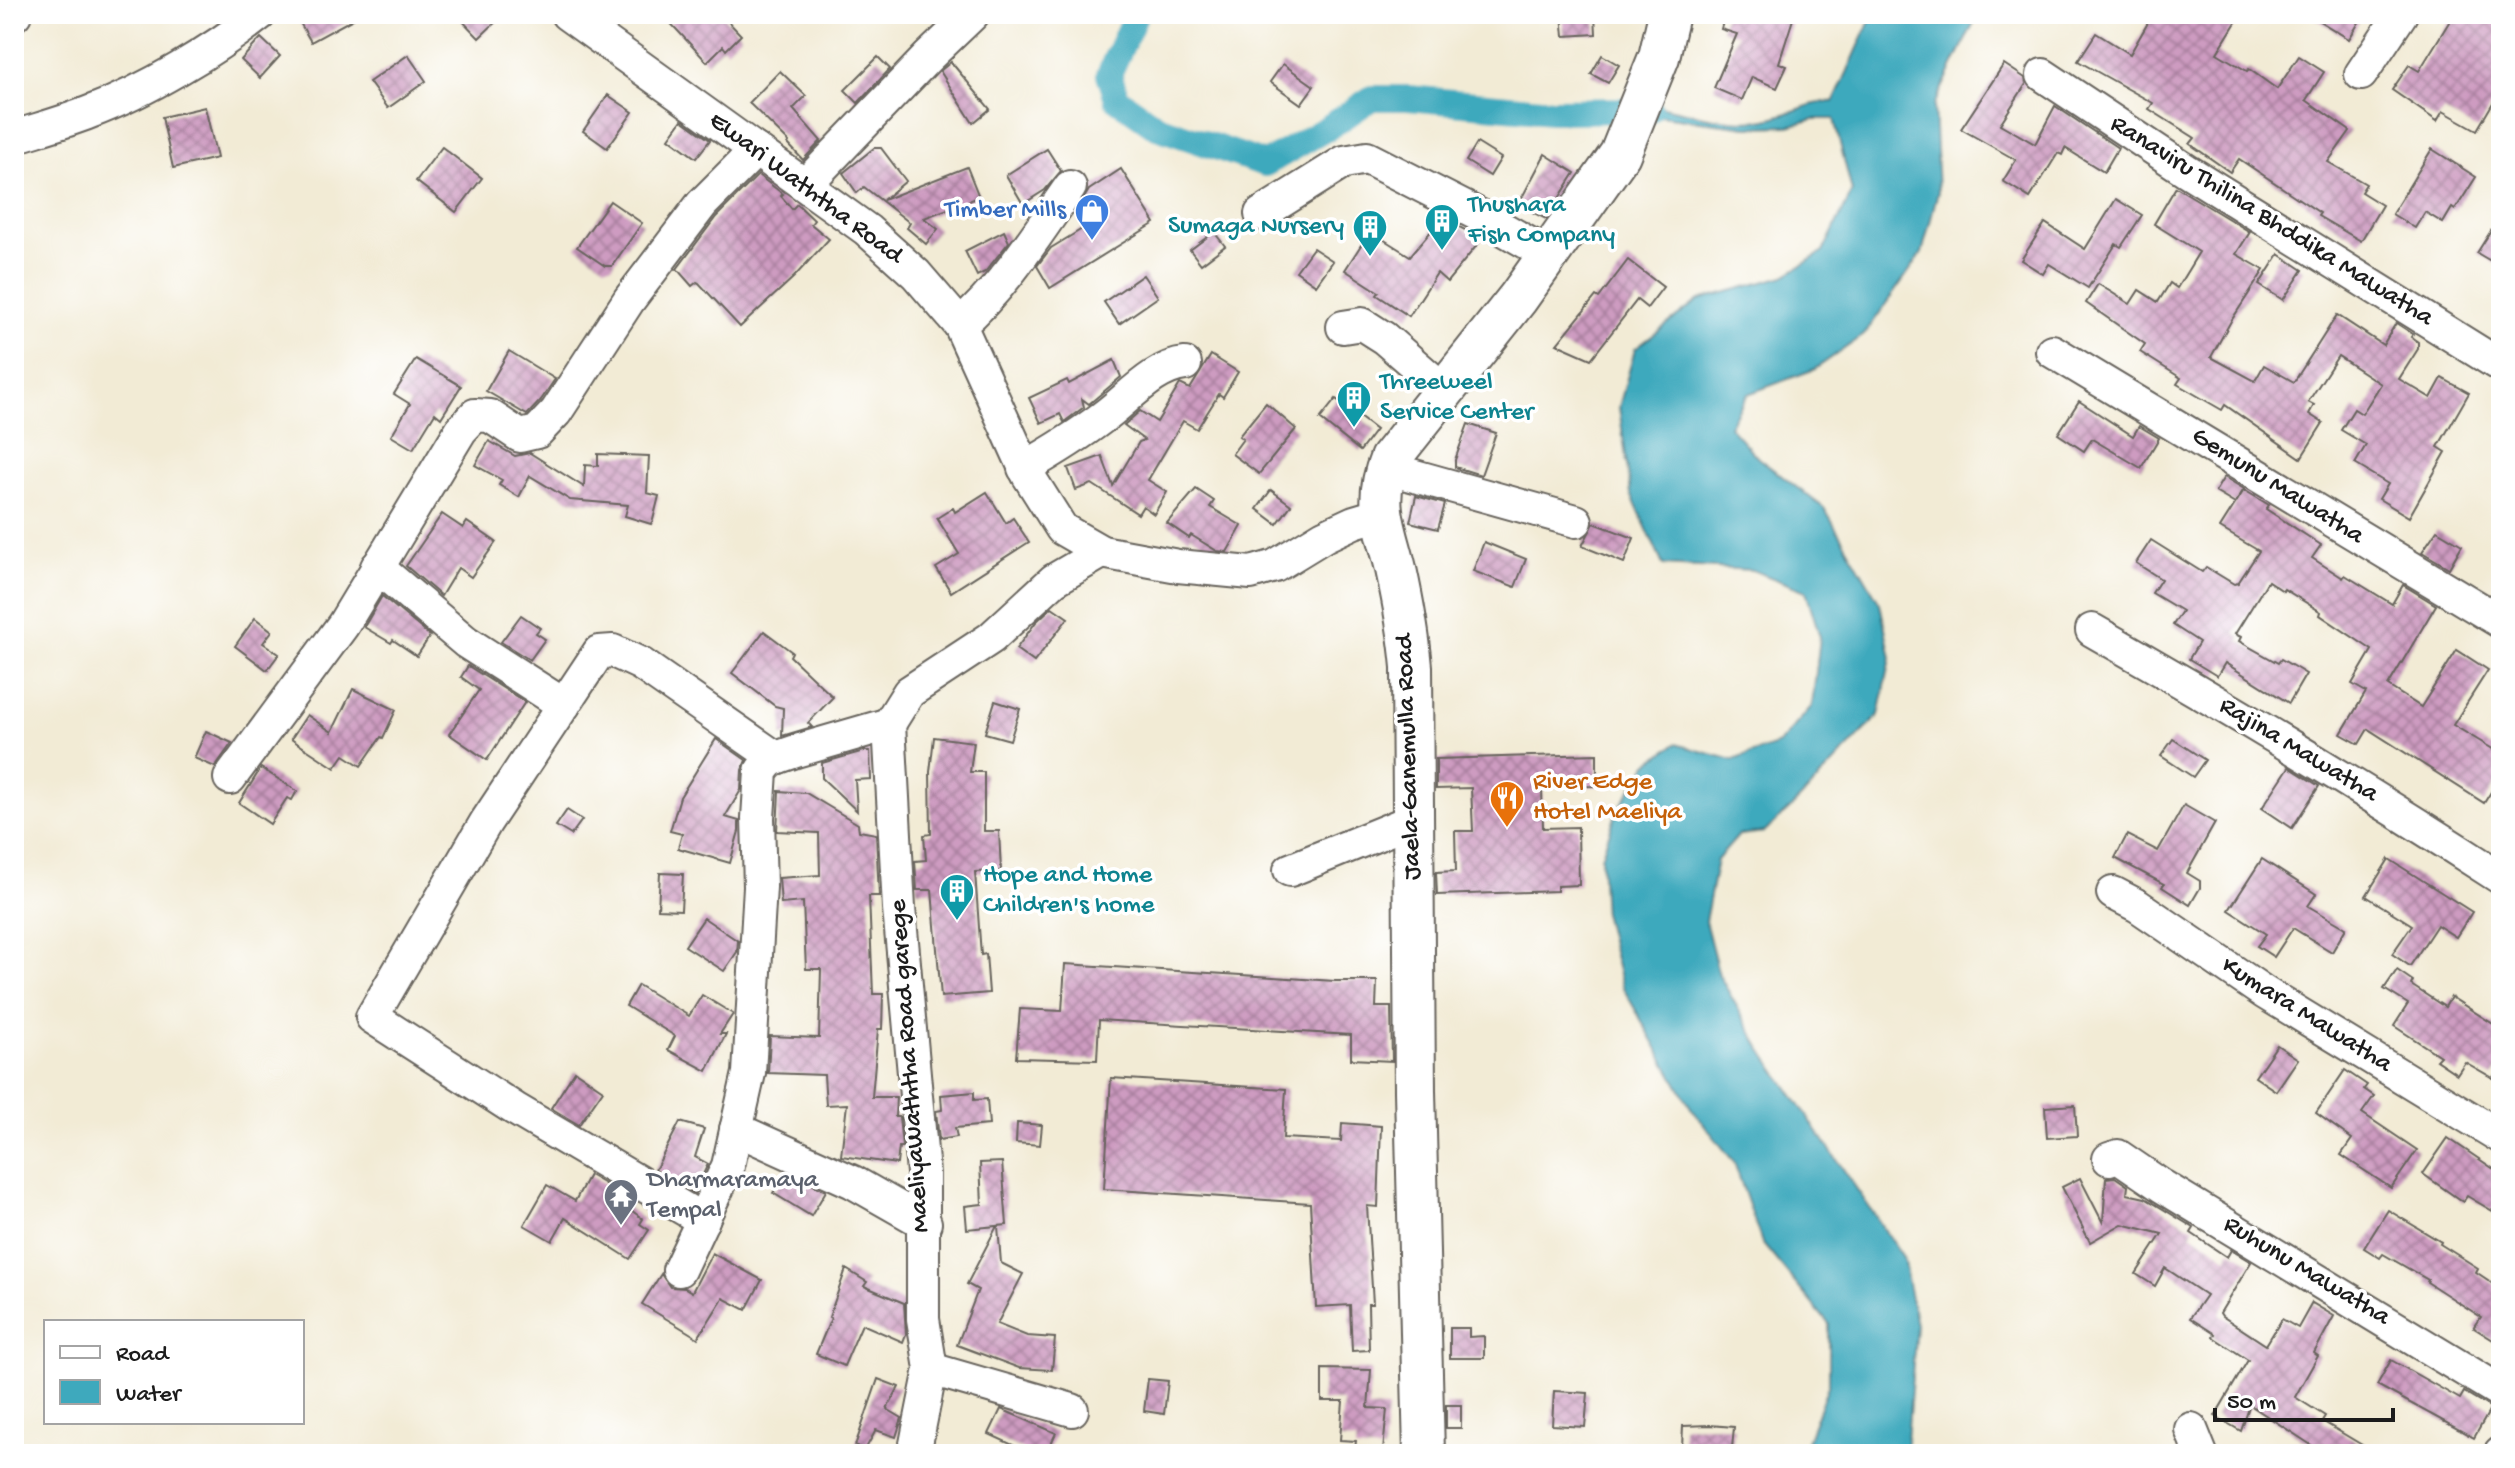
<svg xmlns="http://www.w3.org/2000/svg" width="2515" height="1468" font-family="'Gochi Hand',sans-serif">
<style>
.water{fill:#3ea9bd;stroke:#2d626c;stroke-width:2}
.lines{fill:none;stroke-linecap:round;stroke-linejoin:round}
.canal{stroke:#3ea9bd;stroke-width:26}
.building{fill:url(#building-cross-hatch)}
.minor-casing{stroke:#67645d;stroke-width:36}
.major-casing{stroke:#67645d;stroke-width:44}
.path{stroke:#67645d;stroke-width:4;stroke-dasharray:6 6;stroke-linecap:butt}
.minor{stroke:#fff;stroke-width:32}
.major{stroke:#fff;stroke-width:40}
.labels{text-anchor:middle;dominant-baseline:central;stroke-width:7;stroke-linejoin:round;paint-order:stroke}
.street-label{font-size:26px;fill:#1c1c1c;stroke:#fff}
.culture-label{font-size:26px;fill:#0d838f;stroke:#fff;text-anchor:start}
.shop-label{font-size:26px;fill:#366cbe;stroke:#fff;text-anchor:end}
.food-label{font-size:26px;fill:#c56008;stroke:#fff;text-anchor:start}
.worship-label{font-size:26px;fill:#5b616d;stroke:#fff;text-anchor:start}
</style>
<defs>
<pattern id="building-cross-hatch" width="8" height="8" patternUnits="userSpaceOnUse" patternTransform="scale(2)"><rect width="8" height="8" fill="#ce9bc1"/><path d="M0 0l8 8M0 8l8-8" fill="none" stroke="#a67e9c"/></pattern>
</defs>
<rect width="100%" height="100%" fill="#fff"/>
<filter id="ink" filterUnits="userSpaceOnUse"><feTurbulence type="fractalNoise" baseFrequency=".0125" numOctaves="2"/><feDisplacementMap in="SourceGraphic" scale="16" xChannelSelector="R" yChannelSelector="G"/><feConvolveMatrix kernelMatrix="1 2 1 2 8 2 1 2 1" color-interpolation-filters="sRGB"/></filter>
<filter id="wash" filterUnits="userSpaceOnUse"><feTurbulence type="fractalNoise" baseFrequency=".006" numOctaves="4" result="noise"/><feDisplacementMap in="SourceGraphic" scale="32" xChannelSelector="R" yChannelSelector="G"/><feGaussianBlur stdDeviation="1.8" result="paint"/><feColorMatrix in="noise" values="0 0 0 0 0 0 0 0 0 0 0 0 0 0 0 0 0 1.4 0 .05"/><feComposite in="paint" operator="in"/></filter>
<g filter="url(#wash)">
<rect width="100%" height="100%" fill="#f2ebd5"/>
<path class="water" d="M1873,14H1978L1934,105L1938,192L1922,253L1864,335L1815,369L1748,394L1729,426L1758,458L1824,508L1880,603L1891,658L1879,715L1800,799L1765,832L1739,835L1717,860L1705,921L1719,975L1760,1047L1903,1257L1916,1325L1906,1454H1802L1829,1383V1324L1762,1243L1734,1162L1691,1108L1622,986L1604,917L1601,857L1617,811L1648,763L1676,744L1733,760L1779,744L1812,706L1820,637L1806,591L1752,570L1663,565L1631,494L1619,407L1635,349L1699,300L1784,276L1823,252L1852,192L1834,119H1814L1789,126L1747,127L1652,115L1654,105C1687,112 1727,124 1761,120C1786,117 1812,100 1834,102Z"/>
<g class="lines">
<path class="canal" d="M1136,14L1109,74L1117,99L1157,127L1265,164L1329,127L1372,98H1408L1552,111L1650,110"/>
</g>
<g id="blocks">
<g class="building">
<path d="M295,14H362L311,42Z"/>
<path d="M456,14H504L479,38Z"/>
<path d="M662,14H721L741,35L726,50L723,46L707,62Z"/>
<path d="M1562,14H1595L1596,34L1564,36Z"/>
<path d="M1725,14H1778L1793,19L1779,63L1787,66L1777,88L1752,77L1742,100L1714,88L1737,34L1721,29Z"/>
<path d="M2153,14H2241L2217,53L2247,71L2249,69L2277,89L2299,56L2324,72L2306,100L2350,131L2328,162L2366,184L2361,192L2382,205L2361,241L2318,216L2320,213L2239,159L2230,172L2190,144L2195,138L2149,109L2153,103L2078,61L2096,33L2130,54Z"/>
<path d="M2308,14H2364L2349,39Z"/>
<path d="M2454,14H2493L2501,19V89L2477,130L2443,111L2437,121L2392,90L2409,65L2419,71Z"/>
<path d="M261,38L280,56L260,78L241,60Z"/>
<path d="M408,55L426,81L388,108L369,82Z"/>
<path d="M1602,55L1619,65L1608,83L1591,74Z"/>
<path d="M878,57L890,69L858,103L845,90Z"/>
<path d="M951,62L990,109L973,123L940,71Z"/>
<path d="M1283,64L1314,86L1301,104L1270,82Z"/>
<path d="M2004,64L2025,78L2026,84L2000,124L2035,144L2055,106L2118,148L2104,172L2065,148L2062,155L2058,153L2030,198L2003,181L2016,160L1961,129Z"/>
<path d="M780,71L806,96L793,109L821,141L803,160L788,144L789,142L749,103Z"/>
<path d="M608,95L633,112L607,148L583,131Z"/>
<path d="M205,107L217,158L173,168L162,117Z"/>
<path d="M682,120L710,140L696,158L669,138Z"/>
<path d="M1477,143L1501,158L1490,176L1466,161Z"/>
<path d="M442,147L482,178L456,212L416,181Z"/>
<path d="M874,148H881L906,181L883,200L967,167L979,197L924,218L938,229L926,244L907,228L910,223L864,187L857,193L843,173Z"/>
<path d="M1047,149L1061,171L1045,190L1023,204L1006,175Z"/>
<path d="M2432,149L2476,177L2455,210L2452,208L2443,223L2425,212L2415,228L2392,214Z"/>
<path d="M1545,154L1575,173L1546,219L1518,205Z"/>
<path d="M1121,169L1155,223L1050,288L1037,266L1051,248L1087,226L1077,210L1089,190Z"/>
<path d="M758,175L783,194L781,196L792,209L797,204L814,220L811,224L829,239L794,277L740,327L699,283L697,282L692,286L677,269L716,217Z"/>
<path d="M2176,187L2250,232L2236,254L2264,270L2231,321L2211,357L2255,381L2264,365L2294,382L2337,315L2383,345L2396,323L2413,334L2411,337L2418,342V349L2399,379L2431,398L2442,378L2469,393L2438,447L2446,452L2409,517L2379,499L2388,484L2355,464L2366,445L2341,430L2354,409L2362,414L2381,384L2338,356L2308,402L2314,405L2309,414L2323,423L2301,458L2225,405L2222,410L2177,384L2181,378L2140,352L2145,344L2086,303L2098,284L2130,304L2139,290L2158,302L2170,283L2177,288L2199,252L2154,224Z"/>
<path d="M2116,199L2142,215L2121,247L2116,244L2088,288L2049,264L2043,274L2021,260L2045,223L2085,249Z"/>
<path d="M610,201L642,223L612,266H605L577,247Z"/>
<path d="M2501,215V267L2477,253Z"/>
<path d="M1438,223L1448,231L1452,223L1482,239L1447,282L1437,273L1409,316L1377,295L1379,292L1345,270L1370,231L1410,256Z"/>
<path d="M1004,231L1009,242L985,272L977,276L965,251Z"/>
<path d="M1214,232L1225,246L1201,264L1190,250Z"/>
<path d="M1313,248L1333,261L1316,285L1296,271Z"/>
<path d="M2279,254L2303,270L2283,300L2259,285Z"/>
<path d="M1628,260L1663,287L1647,308L1637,300L1591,359L1557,344L1596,296L1599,298Z"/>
<path d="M1143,275L1158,297L1119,324L1104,302Z"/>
<path d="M509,351L555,379L541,400L527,415L486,391Z"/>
<path d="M1211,355L1238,372L1223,397L1219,394L1197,429L1183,421L1148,480L1167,492L1154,514L1143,506L1138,514L1092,484L1076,490L1068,468L1102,456L1113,486L1139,442L1144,440L1124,425L1140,411L1157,422L1180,384L1190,389Z"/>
<path d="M416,359L461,386L441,418L435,413L413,449L391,436L410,404L394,394Z"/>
<path d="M1114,360L1121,377L1089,404L1082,399L1084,407L1064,422L1060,414L1041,423L1029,398L1067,380L1069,384Z"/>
<path d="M1336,399L1376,430L1360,451L1320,419Z"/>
<path d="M2079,401L2133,436L2139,426L2159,438L2141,468L2092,439L2084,451L2058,434Z"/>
<path d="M1266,403L1296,429L1259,474L1232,454L1243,439L1239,436Z"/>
<path d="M1468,424L1496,433L1481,475L1455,467V460Z"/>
<path d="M489,441L515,456L530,453L584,487L585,465L598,466V454L649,456L647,493L659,496L653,520L651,524L625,516L628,505L570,500L530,476L519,497L499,485L502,480L475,465Z"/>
<path d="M2224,477L2244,489L2235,504L2215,492Z"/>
<path d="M1196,489L1214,501L1210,507L1242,526L1227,552L1217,551L1191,535L1189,538L1167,523Z"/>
<path d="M1271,490L1291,505L1277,524L1257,509Z"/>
<path d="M2244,490L2269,505L2266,509L2321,545L2312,558L2343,578L2345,575L2392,604L2403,585L2436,605L2388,686L2421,707L2457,650L2488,670L2453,725L2501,754V776L2484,803L2368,729L2359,744L2341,734L2366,692L2352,684L2372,650L2320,615L2321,612L2284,589L2283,591L2268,581L2235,634L2241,637L2239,641L2278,663L2281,659L2306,674L2289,703L2225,663L2217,676L2189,659L2199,642L2173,625L2182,611L2152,593L2161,579L2136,563L2151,540L2202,572L2206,567L2234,584L2238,583L2259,551L2220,528Z"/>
<path d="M987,492L1006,523L1013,518L1029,542L951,592L936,568L959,554L937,518L953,508L955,512Z"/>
<path d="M1416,496L1445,504L1438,529L1410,522Z"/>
<path d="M442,514L463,528L467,522L496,542L471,577L458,568L441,596L406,566Z"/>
<path d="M1594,523L1634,538L1624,563L1582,546Z"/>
<path d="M2437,530L2462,545L2449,568L2422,552Z"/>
<path d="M1484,542L1526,559L1515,587L1473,571Z"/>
<path d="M382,596L430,636L417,656L393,640L391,643L364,627Z"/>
<path d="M1052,607L1068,618L1034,662L1016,649L1036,622Z"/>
<path d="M521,615L540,628L536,633L545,639L530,660L501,642Z"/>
<path d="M255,618L272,631L263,643L279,654L267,670L235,646Z"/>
<path d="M764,631L792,652L790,656L833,697L808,723L812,727L782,736L783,708L775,706L732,673Z"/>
<path d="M468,666L525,702L487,760L449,734L479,690L461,677Z"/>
<path d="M353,689L396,710L383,738L381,737L361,766L344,755L335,768L291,739L307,715L332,732Z"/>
<path d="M995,701L1020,709L1010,740L985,733Z"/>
<path d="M206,731L232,743L215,767L194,758Z"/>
<path d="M934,737L974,742L970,772H984V831H999L1001,871L975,872L981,955L986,954L989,993L941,997L932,890H917L915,861L926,860L924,835L931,834L930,772Z"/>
<path d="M716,739L746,760L742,770L741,790L725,817L739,821V831L730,863L678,848L682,834L670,831L680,797Z"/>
<path d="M2173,739L2205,760L2193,777L2161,756Z"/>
<path d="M864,751H870L871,779L855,780L857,811L822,778V763Z"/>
<path d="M1597,754V786L1542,787L1543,828L1578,827L1579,885L1557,886V891L1437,895L1436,872L1456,871L1455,831H1473L1471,788L1436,789V759Z"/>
<path d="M2289,767L2319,786L2292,828L2262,808Z"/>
<path d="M261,768L297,791L292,800L287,798L270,824L239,803Z"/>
<path d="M779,791L806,793L858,824L859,831L876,834L879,896H869L873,994H883L882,1029H878L872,1097H896L895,1117H899L902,1147H899L897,1164L841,1156L847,1104L826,1105L824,1075L768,1073L770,1036L819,1038L821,969H806L803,902L781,904L779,878L820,875L819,833L777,831Z"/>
<path d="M2184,805L2215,823L2187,873L2200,881V888L2190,905L2162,887L2164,884L2115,858L2127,835L2158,851Z"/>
<path d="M567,810L582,820L571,835L556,826Z"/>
<path d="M2262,859L2316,894L2308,906L2346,928L2332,952L2293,928L2274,957L2257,946L2266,934L2229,910Z"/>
<path d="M2389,859L2472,912L2456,937L2437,925L2410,966L2392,954L2412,925L2366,896Z"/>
<path d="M660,873L683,874L681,910L658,909Z"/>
<path d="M704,918L738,941L737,952L724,971L685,946Z"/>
<path d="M1065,964L1335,981H1377L1376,1007H1391L1392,1061L1351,1059V1035L1099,1020L1097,1060L1016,1058L1020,1009L1062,1011Z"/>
<path d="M2397,970L2413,981L2411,985L2445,1007L2451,997L2501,1029V1063L2493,1078L2465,1062L2457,1074L2436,1060L2440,1056L2394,1026L2408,1004L2384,989Z"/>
<path d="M638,985L689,1016L702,995L733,1014L720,1034H726L707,1071L668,1050L675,1036L626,1006Z"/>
<path d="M2277,1045L2298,1059L2276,1091L2255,1077Z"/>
<path d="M2345,1070L2367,1085L2364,1089L2374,1096L2362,1113L2417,1150L2391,1188L2341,1155L2352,1139L2316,1113Z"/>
<path d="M575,1071L603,1090L579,1125L551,1108Z"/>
<path d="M1111,1078L1286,1089L1283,1138L1341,1141L1342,1123L1381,1126L1378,1207L1367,1206L1373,1304H1368L1369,1350L1352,1351L1350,1305L1316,1307L1310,1203L1104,1189Z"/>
<path d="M974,1092V1100L987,1099L989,1125L955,1128L957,1137L939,1140L936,1111L942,1110L941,1095Z"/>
<path d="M2075,1105L2077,1136L2047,1138L2045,1107Z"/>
<path d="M680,1122L704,1129L695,1157L708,1164L694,1193L655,1170Z"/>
<path d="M1017,1123L1042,1125L1040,1145L1016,1143Z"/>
<path d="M2448,1138L2501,1174V1216L2467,1196L2463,1202L2423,1174Z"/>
<path d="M1002,1162L1007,1225L998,1226L1001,1263L1023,1274L997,1324L1027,1336L1055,1338L1052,1370L1019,1368L957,1345L978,1290L967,1284L997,1226L967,1229L965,1206L982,1204L980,1163Z"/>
<path d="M786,1172L826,1191L811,1216L773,1193Z"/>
<path d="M589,1175L615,1190L612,1196L643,1219L640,1224L649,1230L630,1259L565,1218L552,1241L524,1225L547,1185L575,1201Z"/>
<path d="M2115,1177L2128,1186L2127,1194L2145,1198L2194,1228L2191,1233L2227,1257L2231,1250L2251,1262L2220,1313L2222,1316L2266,1345L2282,1319L2298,1328L2312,1303L2334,1316L2314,1353L2318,1356L2295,1397L2325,1416L2322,1421L2377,1454H2325L2250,1405L2241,1431L2215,1416L2248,1360L2213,1337L2215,1334L2190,1318L2206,1295L2165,1268L2155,1286L2136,1274L2162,1234L2122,1224L2090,1242L2062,1187L2080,1178L2103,1223L2106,1178Z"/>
<path d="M2388,1210L2441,1242L2440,1244L2478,1268L2476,1272L2500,1288L2501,1286V1345L2474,1328L2481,1317L2427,1282L2428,1280L2383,1254L2380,1258L2364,1248Z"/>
<path d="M712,1253L762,1280L746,1310L723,1298L698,1338L642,1304L661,1274L670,1287L685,1288L692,1292Z"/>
<path d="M846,1269L867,1282L864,1286L904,1303L906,1334L903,1342L862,1324L844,1366L816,1354L831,1318L829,1317Z"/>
<path d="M1450,1328H1469V1337L1484,1336V1358H1450Z"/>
<path d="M2391,1360L2460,1399L2464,1392L2491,1408L2474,1438L2377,1385Z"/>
<path d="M1322,1369L1371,1370L1368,1408L1387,1409L1383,1451L1355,1449L1356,1441L1340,1440L1343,1401H1322Z"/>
<path d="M878,1379L899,1387L887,1409L902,1418L896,1437L876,1430L865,1450L855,1446Z"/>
<path d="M1148,1379L1168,1381L1164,1414L1144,1411Z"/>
<path d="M1554,1391L1588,1393L1585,1427L1552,1425Z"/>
<rect x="1446" y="1405" width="15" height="23"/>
<path d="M1001,1409L1056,1433L1046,1454H1032L989,1434Z"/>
<path d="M1710,1425L1734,1427L1732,1448L1682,1447L1683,1426Z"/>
</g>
</g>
</g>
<g filter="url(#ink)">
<use href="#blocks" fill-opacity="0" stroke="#67645d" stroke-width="2"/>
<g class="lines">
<g class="minor-casing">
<g id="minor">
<path d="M567,14L867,230L916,274L960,325L1028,475L1062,529L1102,552L1178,566L1251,573L1275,566L1324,536L1354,522L1381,514"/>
<path d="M14,15L15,14"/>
<path d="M2361,74L2401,14"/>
<path d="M2043,75L2186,170L2501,366"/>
<path d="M14,137C39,129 65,122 90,112C146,91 213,51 260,14"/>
<path d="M805,185L928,57L973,14"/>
<path d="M1261,214L1344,162L1367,158L1479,215L1549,255"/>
<path d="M960,325C1005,286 1036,235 1070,187"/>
<path d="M1343,327L1362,324L1384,338L1445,391"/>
<path d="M2052,351L2501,622"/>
<path d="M1024,468C1052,452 1078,436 1103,417C1128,399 1154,367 1185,364"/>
<path d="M1386,468L1576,521"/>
<path d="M377,567L466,642L564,705"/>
<path d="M2092,630C2231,709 2367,791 2501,878"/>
<path d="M889,724L899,908L923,1173V1319L931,1369L914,1454"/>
<path d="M230,778L343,625L461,430L475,415L490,416L520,436L537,432L556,412L629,300L702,204L756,150"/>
<path d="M1290,870L1413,820"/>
<path d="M2113,893L2138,906L2265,993L2501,1137"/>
<path d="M736,1129L853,1182L925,1223"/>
<path d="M2109,1159L2118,1156L2162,1186L2501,1392"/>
<path d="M703,1220L515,1109L372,1017L486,822L599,652L613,651L641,664L776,758"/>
<path d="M679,1270L728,1166L749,1073L760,887L758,818L761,771L770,760L796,751L889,724L909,692L991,638L1054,580L1102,552"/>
<path d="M931,1369L1072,1410"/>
<path d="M2191,1429L2201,1454"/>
<path d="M2500,1454L2501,1453"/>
</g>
</g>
<g class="major-casing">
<path id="major" d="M1424,1454L1415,1091L1412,667C1409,634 1403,601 1396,569C1386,526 1372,503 1390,459L1518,298L1620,154L1659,57L1669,14"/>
</g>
<path class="path" d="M1213,1449L1290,1454"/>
<use href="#minor" class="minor"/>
<use href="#major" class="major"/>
</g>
</g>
<defs>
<g id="shop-pin" transform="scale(1.8)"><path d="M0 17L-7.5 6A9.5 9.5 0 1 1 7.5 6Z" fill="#3f7fe0" stroke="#fff"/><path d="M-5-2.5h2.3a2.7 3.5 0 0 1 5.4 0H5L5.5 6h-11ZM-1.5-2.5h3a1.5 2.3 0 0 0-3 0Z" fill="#fff"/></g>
<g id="building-pin" transform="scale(1.8)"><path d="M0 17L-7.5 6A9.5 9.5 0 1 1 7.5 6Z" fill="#0f9aa8" stroke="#fff"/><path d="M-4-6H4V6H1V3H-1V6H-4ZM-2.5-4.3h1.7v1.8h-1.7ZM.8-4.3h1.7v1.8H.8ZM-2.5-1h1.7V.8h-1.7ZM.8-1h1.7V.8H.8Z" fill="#fff"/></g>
<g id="restaurant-pin" transform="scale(1.8)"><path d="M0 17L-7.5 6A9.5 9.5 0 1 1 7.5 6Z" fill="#e8710a" stroke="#fff"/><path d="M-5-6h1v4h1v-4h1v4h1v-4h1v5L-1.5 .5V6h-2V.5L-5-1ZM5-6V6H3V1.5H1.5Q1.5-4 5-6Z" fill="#fff"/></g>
<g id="temple-pin" transform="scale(1.8)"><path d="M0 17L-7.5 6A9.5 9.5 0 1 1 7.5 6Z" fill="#6b7280" stroke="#fff"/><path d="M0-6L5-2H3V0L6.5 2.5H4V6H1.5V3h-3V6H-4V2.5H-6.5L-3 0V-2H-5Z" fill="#fff"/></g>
</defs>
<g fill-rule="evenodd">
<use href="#shop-pin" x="1092" y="211"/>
<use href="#building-pin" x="1442" y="221"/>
<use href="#building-pin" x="1370" y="227"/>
<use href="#building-pin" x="1354" y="398"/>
<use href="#restaurant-pin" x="1507" y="798"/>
<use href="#building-pin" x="957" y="891"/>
<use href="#temple-pin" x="621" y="1196"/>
</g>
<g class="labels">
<g class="street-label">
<text transform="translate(805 189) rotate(37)">Ewari Waththa Road</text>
<text transform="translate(2271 222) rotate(32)">Ranaviru Thilina Bhddika Mawatha</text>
<text transform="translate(2277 487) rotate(32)">Gemunu Mawatha</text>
<text transform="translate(2298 751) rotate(31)">Rajina Mawatha</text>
<text transform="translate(1410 757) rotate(-92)">Jaela-Ganemulla Road</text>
<text transform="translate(2306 1016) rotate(32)">Kumara Mawatha</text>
<text transform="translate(911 1066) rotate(-94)">MaeliyaWaththa Road garege</text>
<text transform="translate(2306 1272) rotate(31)">Ruhunu Mawatha</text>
</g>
<g class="culture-label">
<text x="1468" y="206">Thushara<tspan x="1468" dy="30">Fish Company</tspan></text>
<text x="1344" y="227" text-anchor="end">Sumaga Nursery</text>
<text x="1380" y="383">Threeweel<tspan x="1380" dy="30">Service Center</tspan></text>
<text x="983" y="876">Hope and Home<tspan x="983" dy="30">Children's home</tspan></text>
</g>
<g class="shop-label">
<text x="1066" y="211">Timber Mills</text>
</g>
<g class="food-label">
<text x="1533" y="783">River Edge<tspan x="1533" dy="30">Hotel Maeliya</tspan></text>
</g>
<g class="worship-label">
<text x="647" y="1181">Dharmaramaya<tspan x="647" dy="30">Tempal</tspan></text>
</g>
</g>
<rect width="2515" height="1468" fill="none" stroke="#fff" stroke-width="48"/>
<rect x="44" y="1320" width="260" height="104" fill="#ffffff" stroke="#a4a4a4" stroke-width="2"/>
<rect x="60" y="1346" width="40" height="12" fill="#ffffff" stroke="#a4a4a4" stroke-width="2"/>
<text x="116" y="1360" font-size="24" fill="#1c1c1c">Road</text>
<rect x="60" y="1380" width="40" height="24" fill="#3ea9bd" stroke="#a4a4a4" stroke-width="2"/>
<text x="116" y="1400" font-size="24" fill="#1c1c1c">Water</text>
<path d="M2215 1408v12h178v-12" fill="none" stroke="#1c1c1c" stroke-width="4"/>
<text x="2227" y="1408" font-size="24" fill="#1c1c1c" stroke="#ffffff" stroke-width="6" paint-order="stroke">50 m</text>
</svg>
